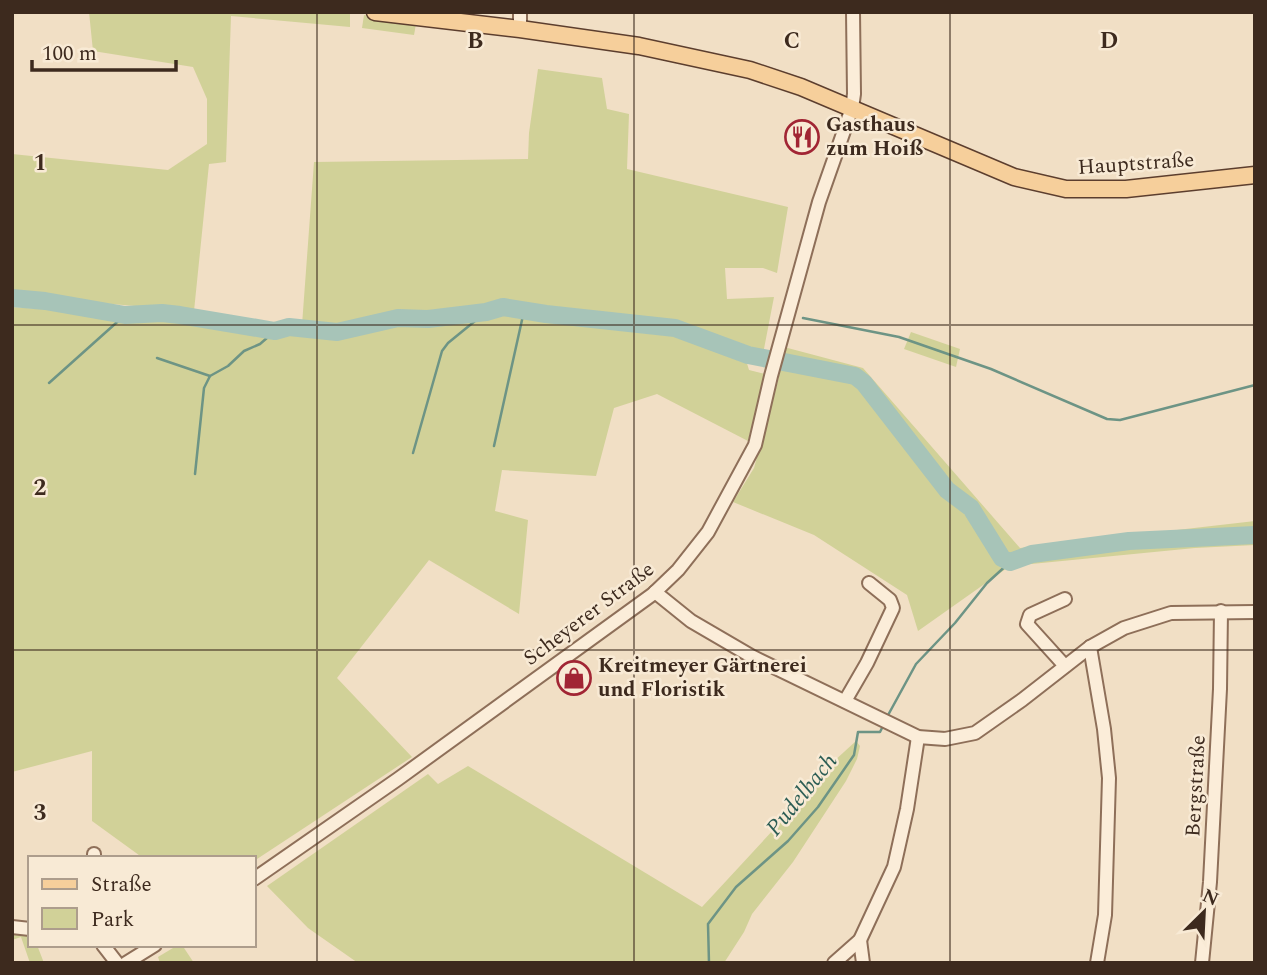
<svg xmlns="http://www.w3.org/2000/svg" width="1267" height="975" font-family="Spectral,serif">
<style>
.green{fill:#d1d198}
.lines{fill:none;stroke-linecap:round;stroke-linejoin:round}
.stream{stroke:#6d9485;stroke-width:2.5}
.river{stroke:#a7c4b8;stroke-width:18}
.minor-casing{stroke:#8e6f59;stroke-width:16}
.major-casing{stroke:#5c3e2e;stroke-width:19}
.minor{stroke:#fbedd9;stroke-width:12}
.major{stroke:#f6cf9b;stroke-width:16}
.grid{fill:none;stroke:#3d2a1e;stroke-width:2;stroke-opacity:0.55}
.labels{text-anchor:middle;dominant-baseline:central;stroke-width:5;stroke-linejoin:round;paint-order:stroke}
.poi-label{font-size:21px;font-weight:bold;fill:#3d2a1e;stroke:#f8ead5;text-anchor:start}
.street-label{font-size:21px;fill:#3d2a1e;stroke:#f8ead5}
.water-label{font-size:23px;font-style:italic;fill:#2d5e55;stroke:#f8ead5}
.grid-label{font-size:23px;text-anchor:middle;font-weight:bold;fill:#3d2a1e;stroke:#f8ead5;stroke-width:5;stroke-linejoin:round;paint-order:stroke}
</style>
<rect width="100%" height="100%" fill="#f1dfc5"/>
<g class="green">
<path d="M89,12L350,14V27L231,16L226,162L209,164L194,311L100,303L12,291V154L168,170L207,144V99L193,67L93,51Z"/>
<path d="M364,15L416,24L414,35L362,28Z"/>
<path d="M538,69L602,78L607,109L629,114L627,169L788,207L777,273L763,268H725L727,299L774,297L763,354L720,341L683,326L521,304L488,305L398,313L338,328L302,325L314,162L528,159L529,133Z"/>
<path d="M12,307L125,315L275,331L305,328L337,332L398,318L503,307L524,311L543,321L673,335L746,360L749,370L765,374L748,441L657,394L614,408L596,476L502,470L495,511L528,520L519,614L429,560L337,678L412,757L254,861V858H143L92,821V751L12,772Z"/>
<path d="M911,332L960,349L956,367L904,349Z"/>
<path d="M784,347L863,368L1020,548L1255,521V545L1195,548L1010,566L918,631L907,595L814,535L733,502L754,468L778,381Z"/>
<path d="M856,741L860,746L857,759L846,781L793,862L752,914L744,932L724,963H358L308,928L267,886L428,774L438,784L468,766L702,907L800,801L821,773Z"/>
<path d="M22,931L30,934V945H37L44,963H30L21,937L12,940V936Z"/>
<path d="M178,945H182L194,963H160L158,957Z"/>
</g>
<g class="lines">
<g class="stream">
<path d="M803,318L899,337L991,369L1107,419L1120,420L1255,385"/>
<path d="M157,358L210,376"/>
<path d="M49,383L125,315"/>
<path d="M494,446L524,311"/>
<path d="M413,453L442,351L448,343L486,312"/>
<path d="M195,474L204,388L210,376L228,366L244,351L260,344L275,331"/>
<path d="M887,717L916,664L955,623L987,583L1010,562"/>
<path d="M709,963L708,924L736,887L788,841L818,807L854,755L858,732H880L883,726"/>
</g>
<path class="river" d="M12,298L45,301L125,315L162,313L180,315L275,331L289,327L337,332L398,318L428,319L486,312L503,307L546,314L675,328L748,355L855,376L864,383L947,490L971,508L1002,558L1010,562L1032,554L1129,541L1255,535"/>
<g class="minor-casing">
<g id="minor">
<path d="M520,29V12"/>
<path d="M655,592L691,621L751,656L918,737L945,739L975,733L1022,700L1090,647L1124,628L1171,613L1255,612"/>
<path d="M1090,647L1104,729L1109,778L1105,915L1097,963"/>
<path d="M1065,666L1027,624L1030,615L1065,599"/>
<path d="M845,701L867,663L893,608L890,600L869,583"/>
<path d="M94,854V858"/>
<path d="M254,879L398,779L653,594L678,570L708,532L755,445L771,376L819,202L852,108L854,94L853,12"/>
<path d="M12,927L30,929"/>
<path d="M860,940L863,963"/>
<path d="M103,945L117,963"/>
<path d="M126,963L155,945"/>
<path d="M834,963L860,940L894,867L907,809L918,737"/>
<path d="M1202,963L1210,882L1220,689L1221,611"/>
</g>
</g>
<g class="major-casing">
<path id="major" d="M375,12L520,29L639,46L750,70L801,87L1014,177L1066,189H1126L1255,175"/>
</g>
<use href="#minor" class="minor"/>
<use href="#major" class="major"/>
</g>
<path class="grid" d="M317,12V963M634,12V963M950,12V963M12,325H1255M12,650H1255"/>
<defs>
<g id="restaurant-ring" transform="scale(1.75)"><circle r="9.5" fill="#f8ead5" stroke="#a12534" stroke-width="1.5"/><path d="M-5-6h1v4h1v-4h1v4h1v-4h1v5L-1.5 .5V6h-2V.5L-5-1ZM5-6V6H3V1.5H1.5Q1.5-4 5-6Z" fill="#a12534"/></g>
<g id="shop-ring" transform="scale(1.75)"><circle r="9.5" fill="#f8ead5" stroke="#a12534" stroke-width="1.5"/><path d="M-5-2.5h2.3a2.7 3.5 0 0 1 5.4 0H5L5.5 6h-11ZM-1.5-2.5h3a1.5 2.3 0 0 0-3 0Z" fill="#a12534"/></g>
</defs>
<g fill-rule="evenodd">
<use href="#restaurant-ring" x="802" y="137"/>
<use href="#shop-ring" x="574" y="678"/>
</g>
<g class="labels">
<g class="poi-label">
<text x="826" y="125">Gasthaus<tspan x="826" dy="24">zum Hoiß</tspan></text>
<text x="598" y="666">Kreitmeyer Gärtnerei<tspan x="598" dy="24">und Floristik</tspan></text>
</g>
<g class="street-label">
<text transform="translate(1136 164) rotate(-4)">Hauptstraße</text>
<text transform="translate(589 614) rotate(-37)">Scheyerer Straße</text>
<text transform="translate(1196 786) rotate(-87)">Bergstraße</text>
</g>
<g class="water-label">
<text transform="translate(802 795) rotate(-51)">Pudelbach</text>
</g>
</g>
<g class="grid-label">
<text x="475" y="48">B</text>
<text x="792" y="48">C</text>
<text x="1109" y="48">D</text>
<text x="40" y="170">1</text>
<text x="40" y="495">2</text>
<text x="40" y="820">3</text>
</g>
<rect width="1267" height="975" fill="none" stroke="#3d2a1e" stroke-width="28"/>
<rect x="28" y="856" width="228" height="91" fill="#f8ead5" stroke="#ad9d8c" stroke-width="2"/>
<rect x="42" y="879" width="35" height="10" fill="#f6cf9b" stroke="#ad9d8c" stroke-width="2"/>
<text x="91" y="891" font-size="21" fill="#3d2a1e">Straße</text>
<rect x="42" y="908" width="35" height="21" fill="#d1d198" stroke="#ad9d8c" stroke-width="2"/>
<text x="91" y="926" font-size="21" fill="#3d2a1e">Park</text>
<g transform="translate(1204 912) rotate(24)" stroke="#f8ead5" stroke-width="5" paint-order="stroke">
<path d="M0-5L12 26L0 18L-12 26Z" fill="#3d2a1e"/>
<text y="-10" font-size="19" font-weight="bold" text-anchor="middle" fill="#3d2a1e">N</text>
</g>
<path d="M32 60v10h144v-10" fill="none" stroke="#3d2a1e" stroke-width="3.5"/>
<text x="42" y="60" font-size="21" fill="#3d2a1e" stroke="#f8ead5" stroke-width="5" paint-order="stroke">100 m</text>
</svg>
